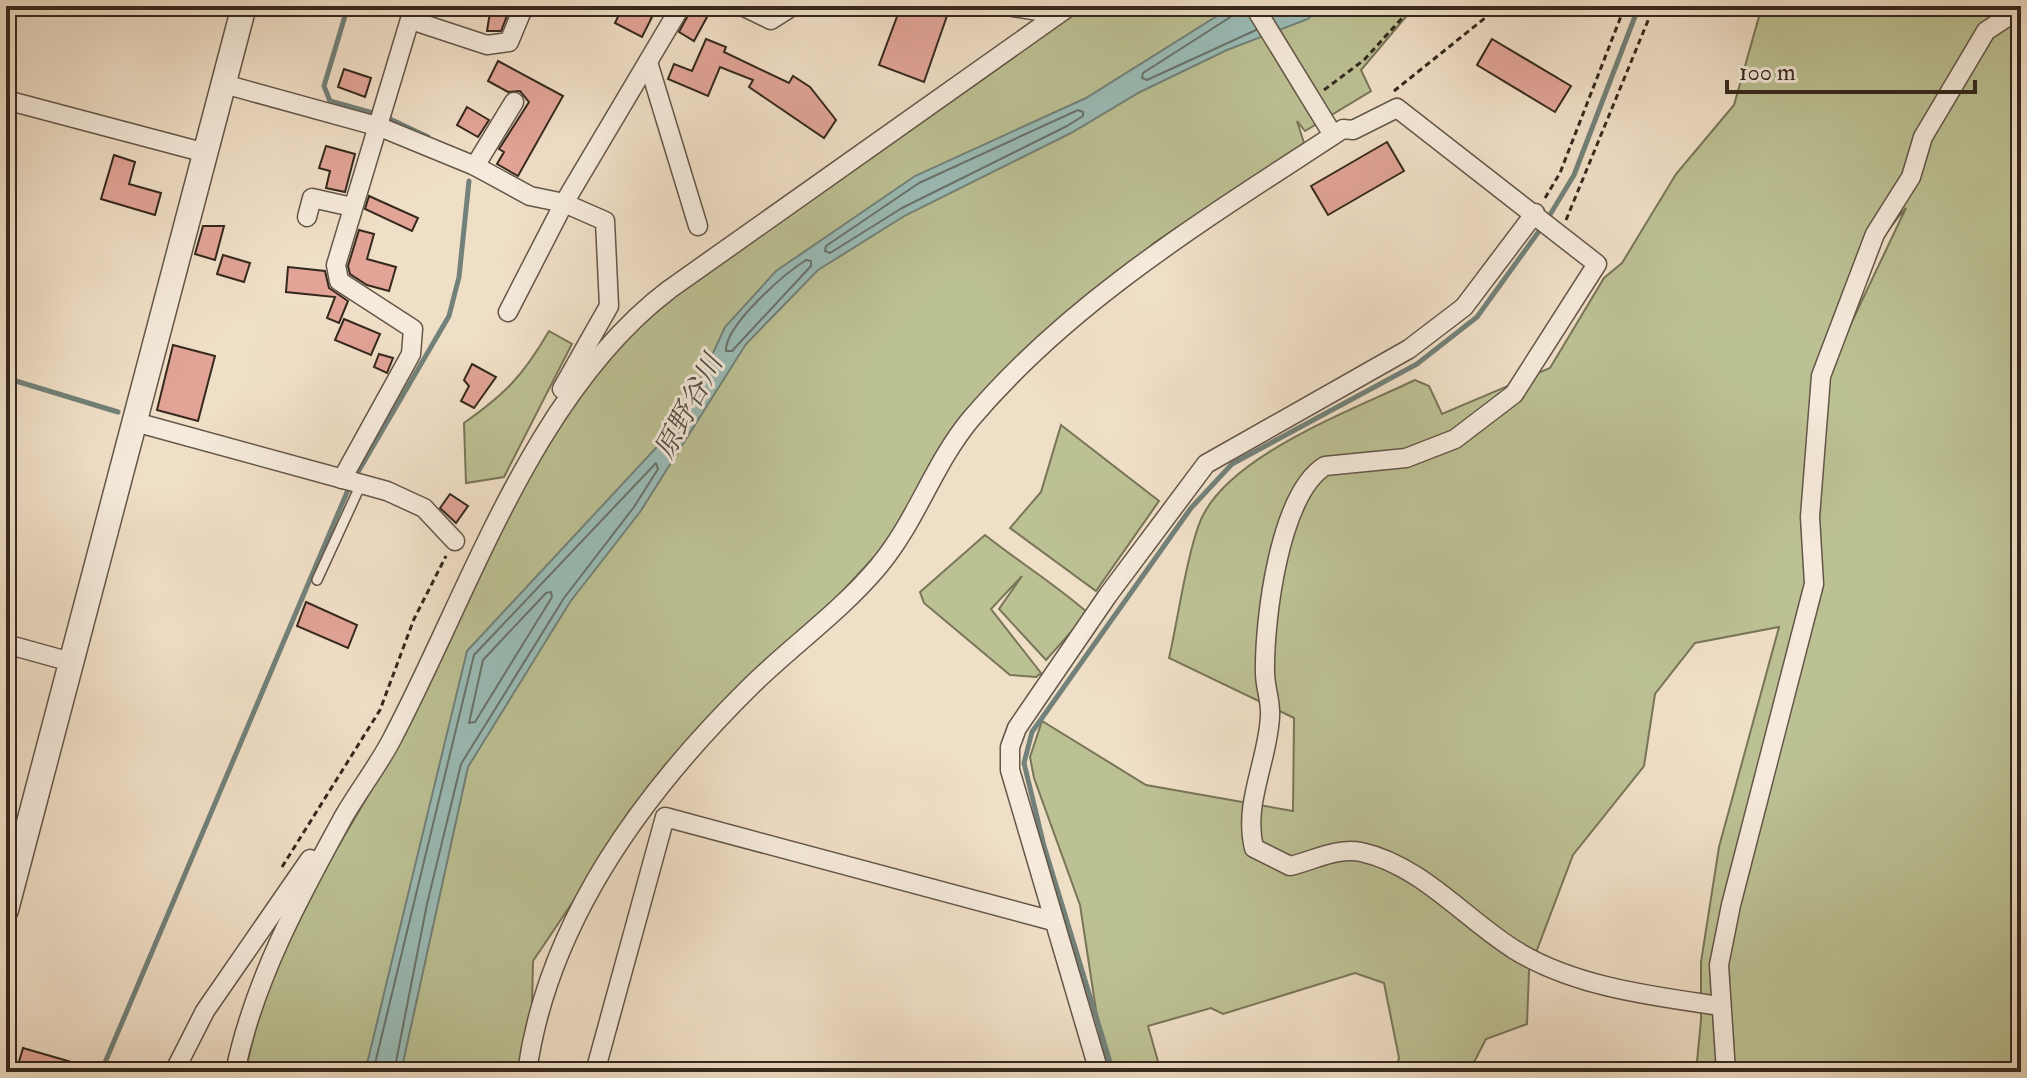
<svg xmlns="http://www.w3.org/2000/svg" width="2027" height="1078" font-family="'IM FELL Double Pica','Noto Serif JP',serif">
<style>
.green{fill:#bcc194;stroke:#787558;stroke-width:2;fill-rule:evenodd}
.water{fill:#9abcb7;stroke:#728179;stroke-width:2}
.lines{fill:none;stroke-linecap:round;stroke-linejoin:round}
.shore{stroke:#68726a;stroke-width:2}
.stream{stroke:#728179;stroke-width:5}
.building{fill:#e1a497;stroke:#35291d;stroke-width:2}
.service-casing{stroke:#645648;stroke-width:12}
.minor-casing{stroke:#645648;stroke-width:21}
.tertiary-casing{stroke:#645648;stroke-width:27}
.path{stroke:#35291d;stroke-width:3;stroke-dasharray:6 4;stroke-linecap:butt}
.service{stroke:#f5eadb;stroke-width:9}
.minor{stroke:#f5eadb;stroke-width:18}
.tertiary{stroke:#f5eadb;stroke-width:24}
.labels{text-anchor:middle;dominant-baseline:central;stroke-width:6;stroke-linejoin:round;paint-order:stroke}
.water-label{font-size:28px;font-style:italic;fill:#4e4e44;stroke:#f5eadb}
</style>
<rect width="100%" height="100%" fill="#f0dfc7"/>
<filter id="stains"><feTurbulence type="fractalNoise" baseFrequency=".0025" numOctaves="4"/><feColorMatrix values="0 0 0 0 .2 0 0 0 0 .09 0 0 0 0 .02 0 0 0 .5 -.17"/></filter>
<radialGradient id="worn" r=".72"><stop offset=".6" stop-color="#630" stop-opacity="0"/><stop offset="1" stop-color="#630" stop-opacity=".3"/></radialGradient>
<g class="green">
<path d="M1072,6H1415L1361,70L1371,91L1305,131L1297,121L1304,143L1154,243L1010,378L919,508L772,668L665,765L533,961L531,1047L526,1072H245L265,991L292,914L339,845L385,767L556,419L669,289Z"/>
<path d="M1762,6H2021V1072H1696L1701,1020V962L1719,847L1779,627L1695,643L1655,694L1644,766L1573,855L1529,971L1527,1024L1486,1039L1469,1072H1395L1399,1058L1384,983L1355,973L1223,1014L1211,1008L1148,1026L1161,1072H1110L1101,1043L1080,905L1034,778L1030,757L1042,721L1146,785L1293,811L1294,718L1169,658C1179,615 1184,568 1198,527C1220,458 1353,410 1415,380L1429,386L1442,414L1550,368L1604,278L1622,263L1676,174L1734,105ZM1906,208L1847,332C1852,290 1877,240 1906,208Z"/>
<path d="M549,331L572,344L504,477L466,483L464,423C505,394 523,376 549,331Z"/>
<path d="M1061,425L1159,501L1096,591L1010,528L1041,492Z"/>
<path d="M985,535C1019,562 1055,584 1088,613L1046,660L999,609L1022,576L991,609L1041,673L1036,677L1010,675L924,603L920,592Z"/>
</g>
<path class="water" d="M1233,6H1323L1308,19L1227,50L1140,92L1071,133L906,215L818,270L746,344L640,512L570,602L468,767L401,1072H365L467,651L682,420L725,327L776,271L915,176L1086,98Z"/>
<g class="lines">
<g class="shore">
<path d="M1236,6L1232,16L1143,73L1142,78L1147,80L1256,30"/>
<path d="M1078,110L1083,112V116L1067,126L902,208L830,253L825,251L826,246L919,183Z"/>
<path d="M806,260L811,261V266L732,351H726C725,325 784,274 806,260Z"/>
<path d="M551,592L552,597L475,722L469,723L483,660L546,593Z"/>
<path d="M373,1072L474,655L656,463L658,469L634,507L564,598L461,764L427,904L394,1072"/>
</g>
<g class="stream">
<path d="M348,6L324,86L330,101L373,113"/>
<path d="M390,119L428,137"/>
<path d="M1548,218L1574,175L1639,6"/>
<path d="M6,378L118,412"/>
<path d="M358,472L449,316L459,277L469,181"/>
<path d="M101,1072L348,490"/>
<path d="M1113,1072L1044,846L1024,763L1032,732L1191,508L1232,464L1417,364L1477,317L1542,227"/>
</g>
</g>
<g class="building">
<path d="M491,6H511L501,31H487Z"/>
<path d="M623,6L652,17L642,37L615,23Z"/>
<path d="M693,6H713L694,41L679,32Z"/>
<path d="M901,6H924L948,13L924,82L879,65Z"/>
<path d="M706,39L726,47L724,52L789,83L793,76L810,87L836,120L824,138L749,87L753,80L720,67L708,96L668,79L674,64L692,71Z"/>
<path d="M1492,39L1571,86L1555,112L1477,65Z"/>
<path d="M498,61L563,96L518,176L497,164L504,152L499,149L529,102L520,91L508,92L488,81Z"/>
<path d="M344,69L371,78L365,97L338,87Z"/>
<path d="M467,107L489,120L478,137L457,125Z"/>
<path d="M1387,142L1404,171L1328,215L1311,186Z"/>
<path d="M326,146L355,154L345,192L326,188L330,171L319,168Z"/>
<path d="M114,155L135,162L129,184L161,193L155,215L101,199Z"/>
<path d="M369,196L418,218L412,231L365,209Z"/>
<path d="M203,226H224L215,260L195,254Z"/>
<path d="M359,230L374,234L367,259L396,267L389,291L367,285L350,274L348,266Z"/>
<path d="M223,255L250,263L244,282L217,274Z"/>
<path d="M288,267L325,271L329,288L348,301L339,323L327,318L335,297L286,292Z"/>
<path d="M344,319L380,334L371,355L335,340Z"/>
<path d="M173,345L215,356L198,421L157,410Z"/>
<path d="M379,354L393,358L387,373L374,367Z"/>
<path d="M472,364L496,377L474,408L461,401L469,386L464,380Z"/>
<path d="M450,494L468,506L456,523L440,508Z"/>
<path d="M306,602L357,625L348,648L297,626Z"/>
<path d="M23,1048L92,1068L91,1072H16Z"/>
</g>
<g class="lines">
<g class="service-casing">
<path id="service" d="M317,580L361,484"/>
</g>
<g class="minor-casing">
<g id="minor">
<path d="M742,6L771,20L793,6"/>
<path d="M1007,6L1056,14"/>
<path d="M1254,6L1333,135"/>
<path d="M411,20L487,45L509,42L524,6"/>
<path d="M648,62L698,226"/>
<path d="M224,84L380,127L475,166L530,196L564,203L605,221L609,306L562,389"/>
<path d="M6,100L206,153"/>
<path d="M475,166L514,102"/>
<path d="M307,217L312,198L352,207"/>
<path d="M508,312L564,203L681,6"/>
<path d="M135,422L387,491L424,508L455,541"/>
<path d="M342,479L411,354L413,329L339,281L336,265L414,6"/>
<path d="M6,644L71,662"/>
<path d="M174,1072L205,1011L310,859"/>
<path d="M235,1072C254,980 299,898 344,816C359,790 378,766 392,739C470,591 533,392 670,289L1070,6"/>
<path d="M527,1072C548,920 645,790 752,685C793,645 841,611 878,567C916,522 933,465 970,420C1072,299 1212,215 1343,129L1353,130L1397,108L1597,264L1514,394L1455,439L1406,458L1325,466C1279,494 1264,622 1265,673C1265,687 1271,701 1270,716C1268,761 1243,803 1254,848L1290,866C1312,861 1338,847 1361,852C1421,865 1465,919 1515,950C1575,987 1652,996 1720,1006"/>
<path d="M595,1072L665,817L1053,921"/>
<path d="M1099,1072L1010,770V747L1017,728L1108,595L1206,464L1409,349L1464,307L1535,213"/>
<path d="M1726,1072L1719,965L1731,905L1814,584L1810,517L1821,376L1875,234L1911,177L1923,137L1986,31L2021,8"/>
</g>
</g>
<g class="tertiary-casing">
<path id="tertiary" d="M6,910L244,6"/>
</g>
<g class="path">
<path d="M1324,90L1364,60L1413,6"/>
<path d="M1394,91L1500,6"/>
<path d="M1545,198L1560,173L1625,6"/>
<path d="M1566,220L1654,6"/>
<path d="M282,867L380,710L414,619L446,556"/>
</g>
<use href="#service" class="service"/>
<use href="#minor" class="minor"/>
<use href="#tertiary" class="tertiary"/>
</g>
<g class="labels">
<g class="water-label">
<text transform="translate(689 407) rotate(-62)">原野谷川</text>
</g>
</g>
<rect width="2027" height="1078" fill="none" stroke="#f0dfc7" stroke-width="32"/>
<rect x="8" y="8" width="2011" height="1062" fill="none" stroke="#35291d" stroke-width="4"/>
<rect x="16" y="16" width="1995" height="1046" fill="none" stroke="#35291d" stroke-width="2"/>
<path d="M1727 80v12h248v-12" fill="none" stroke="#35291d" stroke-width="4"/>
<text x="1739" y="80" font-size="24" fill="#35291d" stroke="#f5eadb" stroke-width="6" paint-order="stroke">100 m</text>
<rect width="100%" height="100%" filter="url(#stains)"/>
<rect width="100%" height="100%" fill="url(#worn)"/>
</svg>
